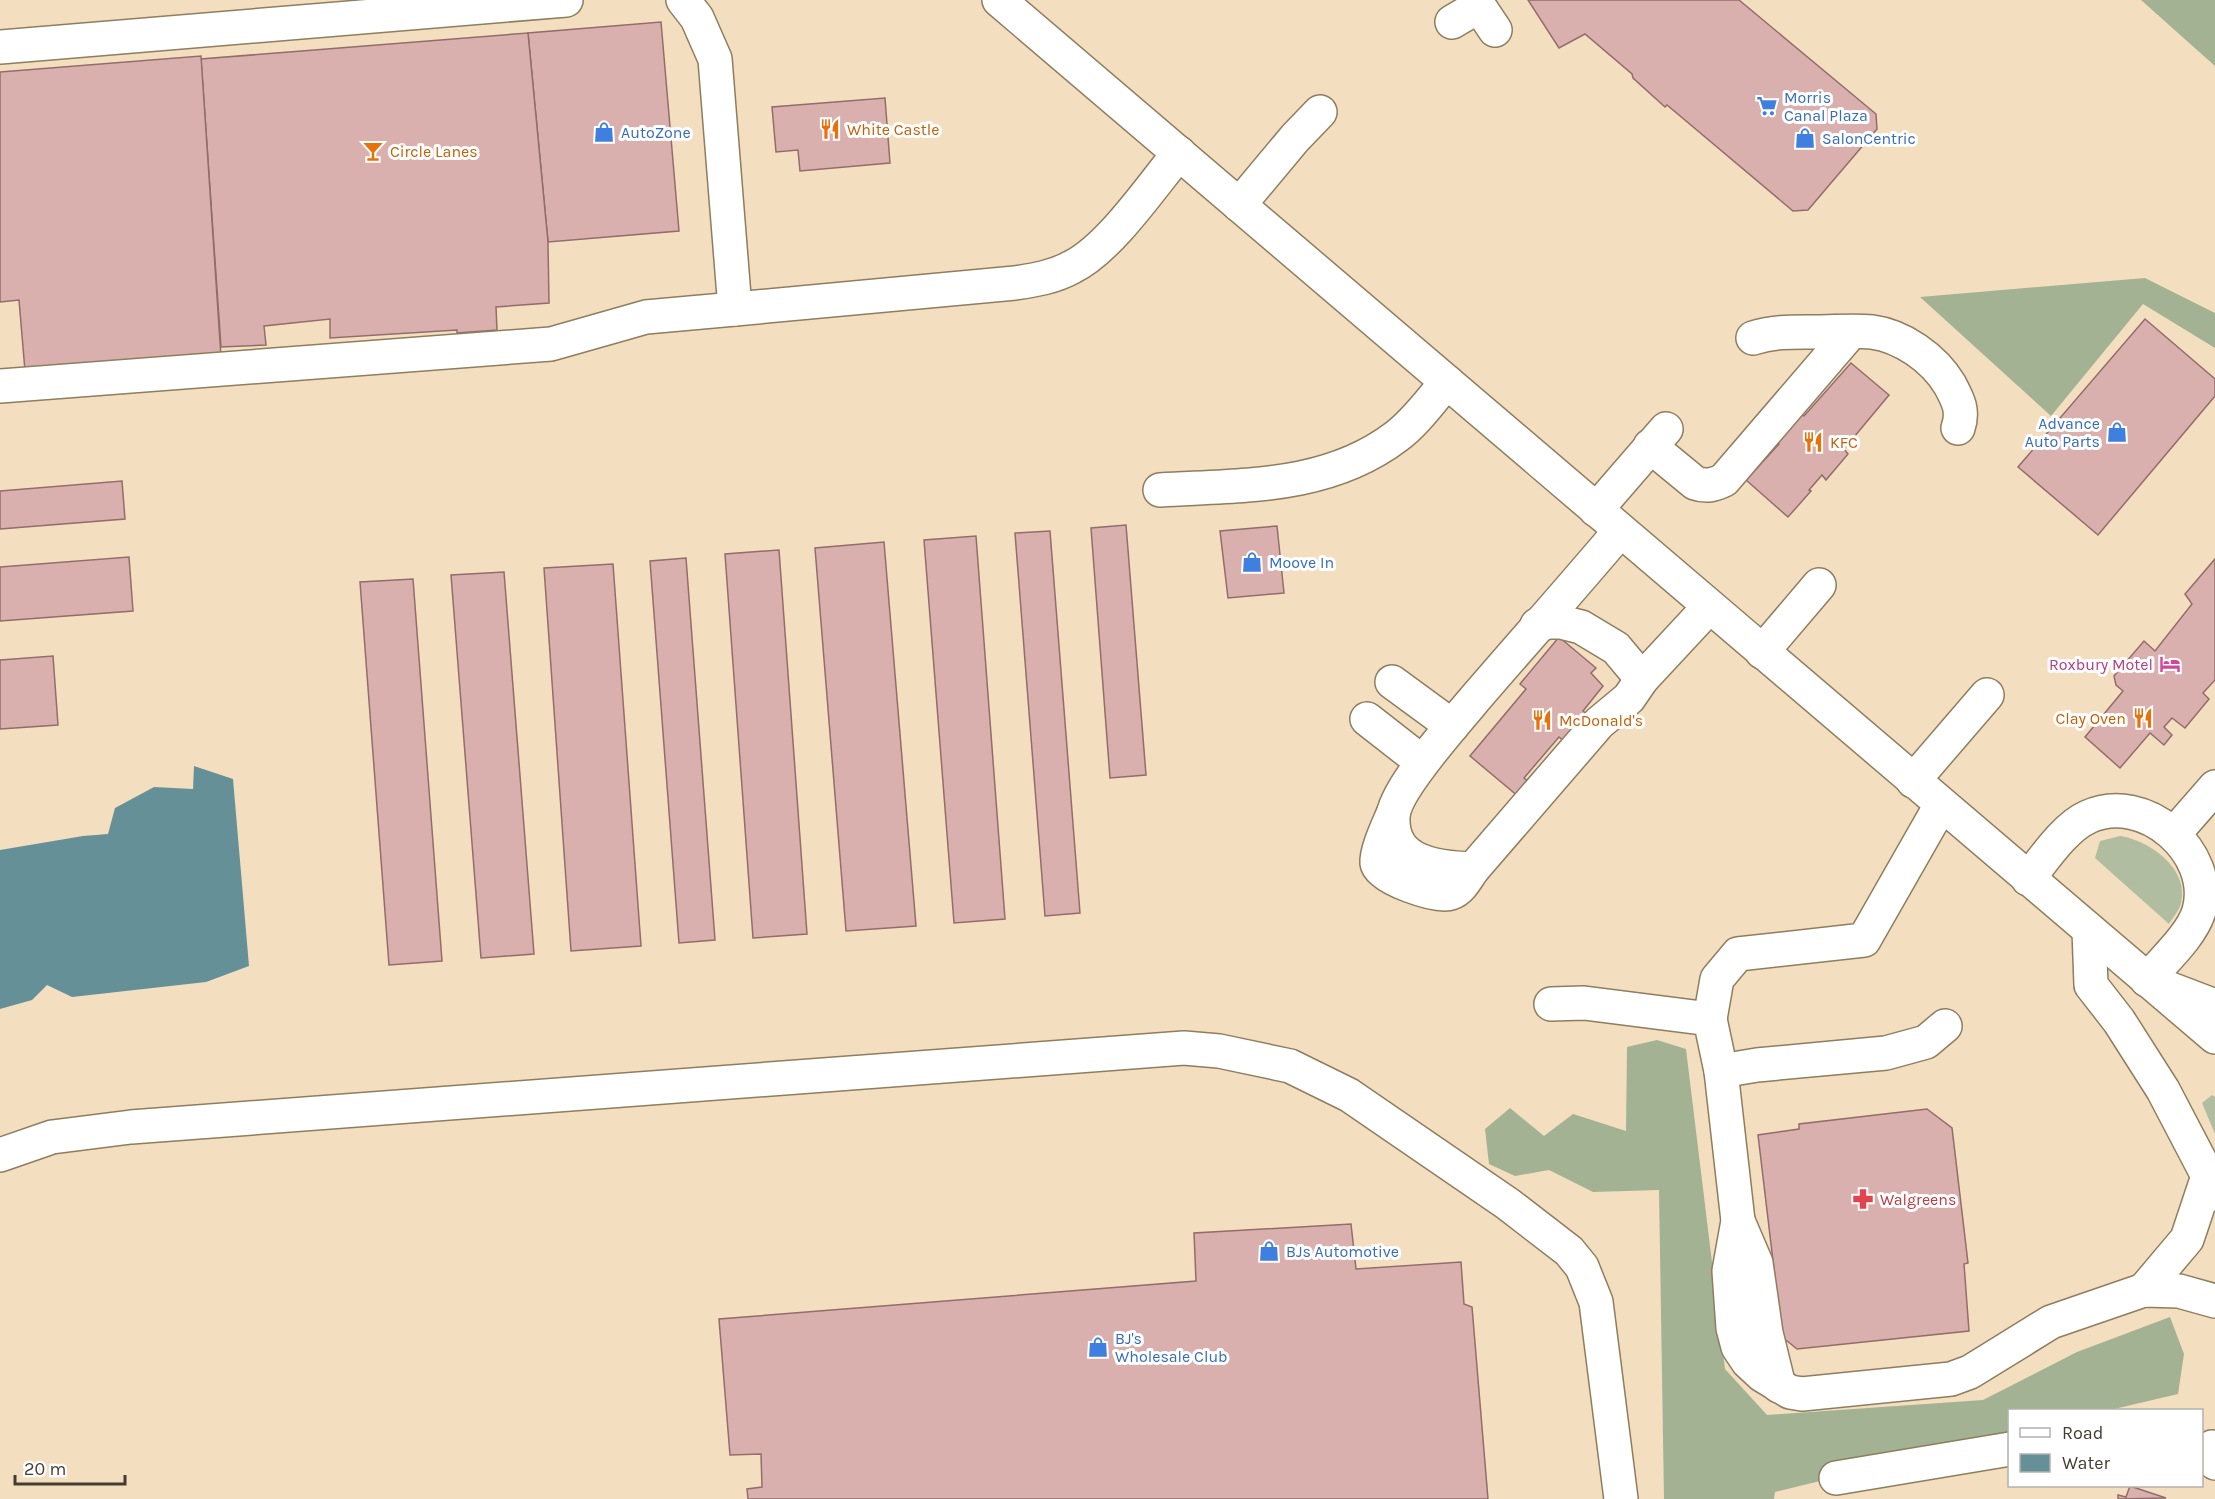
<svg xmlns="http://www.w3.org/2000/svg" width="2215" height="1499" font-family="Karla,sans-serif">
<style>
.green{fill:#b0bda0}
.forest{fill:#a3b292}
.water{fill:#669098}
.building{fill:#d9b0ae;stroke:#926d6b;stroke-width:1.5}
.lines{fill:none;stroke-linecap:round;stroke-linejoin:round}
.minor-casing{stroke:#8f7d5f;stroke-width:36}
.major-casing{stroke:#8f7d5f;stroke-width:36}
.highway-casing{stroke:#8f7d5f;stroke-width:36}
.minor{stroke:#fff;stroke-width:33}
.major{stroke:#fff;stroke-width:33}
.highway{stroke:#fff;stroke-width:33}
.labels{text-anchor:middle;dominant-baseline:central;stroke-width:6;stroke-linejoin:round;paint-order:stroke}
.shop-label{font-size:16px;fill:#366cbe;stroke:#fff;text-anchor:start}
.food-label{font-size:16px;fill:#c56008;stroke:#fff;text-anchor:start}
.hotel-label{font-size:16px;fill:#b23c85;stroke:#fff;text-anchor:end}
.health-label{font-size:16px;fill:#be3a42;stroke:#fff;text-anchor:start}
</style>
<rect width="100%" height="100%" fill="#f3dfbf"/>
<g class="green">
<path d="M2120,836C2149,840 2190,869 2181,903C2179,911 2173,917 2169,924L2095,858L2100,841Z"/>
<path d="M2212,1095L2215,1097V1134L2202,1103Z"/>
</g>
<g class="forest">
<path d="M2141,0H2215V66Z"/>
<path d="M2145,278L2215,313V348L2143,304L2051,416L1920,297Z"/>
<path d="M1657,1040L1686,1049L1725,1369L1767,1415L1983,1400L2077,1352L2170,1317L2184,1354L2178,1394L2110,1410H2010L2009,1435L1775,1492L1774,1499H1664L1659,1190L1593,1192L1549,1170L1515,1176L1489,1164L1485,1129L1510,1108L1544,1136L1573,1114L1626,1131L1627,1047Z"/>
</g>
<path class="water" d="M194,766L233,779L249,966L206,982L72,997L47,985L32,1000L0,1009V850L83,836L108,834L115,808L154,787L193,789Z"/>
<g class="building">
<path d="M1528,0H1739L1876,114L1877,129L1808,210L1793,211L1667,105L1665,107L1633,78L1632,74L1585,34L1559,48Z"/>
<path d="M661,22L679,231L548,242L528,33Z"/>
<path d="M528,33L548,242L549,303L496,307L497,330L457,333V330L330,338V319L264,326L266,345L221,347L201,59Z"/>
<path d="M201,56L221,357L25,371L19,300L0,302V72Z"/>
<path d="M885,98L890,163L800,171L798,150L776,152L772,107Z"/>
<path d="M2145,319L2215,379V396L2098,535L2018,467Z"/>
<path d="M1851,363L1889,395L1844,449L1848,454L1826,480L1822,475L1809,490L1811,491L1788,517L1746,480L1779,444L1774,439L1798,411L1804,416Z"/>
<path d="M122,481L125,519L0,529V491Z"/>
<path d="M1126,525L1146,775L1110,778L1091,528Z"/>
<path d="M1277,526L1284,593L1228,598L1220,531Z"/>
<path d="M1050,531L1080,913L1045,916L1015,533Z"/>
<path d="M976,536L1005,919L954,923L924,540Z"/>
<path d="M884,542L916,926L846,931L815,548Z"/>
<path d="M779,550L807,934L753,938L725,554Z"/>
<path d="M129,557L133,611L0,621V567Z"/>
<path d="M686,558L715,940L679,943L650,561Z"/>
<path d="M2215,559V680L2203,693L2209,699L2185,728L2172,718L2164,727L2172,735L2164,745L2150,733L2120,768L2085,737L2123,691L2116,685L2114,676L2144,641L2155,651L2192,604L2185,594Z"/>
<path d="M613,564L641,946L571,951L544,568Z"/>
<path d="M504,572L534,954L481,958L451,575Z"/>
<path d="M413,579L442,961L389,965L360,582Z"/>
<path d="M1559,637L1596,668L1591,673L1603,686L1583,711L1588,715L1566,743L1559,737L1524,778L1531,783L1519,797L1470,756L1526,689L1520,684Z"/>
<path d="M53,656L58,725L0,729V660Z"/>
<path d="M1927,1109L1952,1128L1968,1263L1964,1264L1969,1331L1797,1349L1776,1332V1286L1758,1135L1799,1129V1124Z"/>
<path d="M1351,1224L1356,1269L1461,1262L1464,1304L1472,1307L1488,1499H748L747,1489L762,1487L761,1454L730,1455L719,1319L1196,1281L1194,1233Z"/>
<path d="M2130,1486L2166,1498L2118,1499V1495L2126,1497Z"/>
</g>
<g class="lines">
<g class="minor-casing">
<g id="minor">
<path d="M683,0L697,18L715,59L735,309L1015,283C1035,280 1054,277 1072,267C1109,249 1152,186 1179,153"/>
<path d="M1475,0L1495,30"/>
<path d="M1452,22L1479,6"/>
<path d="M0,47L566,0"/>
<path d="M1239,205L1295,138L1320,112"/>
<path d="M1753,338C1774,331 1794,332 1816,332C1834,332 1854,330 1872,332C1902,336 1934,358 1950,385C1958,400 1964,411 1958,428"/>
<path d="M0,386L551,344L646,317L735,309"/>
<path d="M1650,446L1695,483C1706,487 1714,485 1724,480L1851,332"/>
<path d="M1160,490C1242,485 1328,489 1397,436C1416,422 1431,400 1447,382"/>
<path d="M1596,510L1666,429"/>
<path d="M1620,531C1572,588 1522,644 1473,701C1455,723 1394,790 1393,817C1391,863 1437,868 1473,869L1599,723L1629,698L1642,679L1709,607"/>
<path d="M1537,625L1549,622H1561L1581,627L1616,648L1642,679"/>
<path d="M1762,652L1819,585"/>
<path d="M1392,682L1452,726"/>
<path d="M1367,719L1422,762"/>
<path d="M1913,781L1987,695"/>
<path d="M1393,814C1388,826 1376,851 1377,863C1379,878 1437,898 1451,893C1461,890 1467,877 1473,869"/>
<path d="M2174,834L2215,787"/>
<path d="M2028,879C2044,859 2065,827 2088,817C2144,791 2215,852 2199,911C2192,935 2163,961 2147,980"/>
<path d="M1551,1004L1584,1003L1710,1019L1721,1071L1757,1065L1886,1053L1926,1042L1945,1026"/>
<path d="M1710,1019L1717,979L1738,954L1864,940L1941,805"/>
<path d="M1721,1071L1738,1221L1729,1271L1733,1328L1738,1347L1748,1362L1762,1375L1790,1392L1802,1394L1951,1379L1970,1372L2051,1322L2144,1290L2179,1291L2215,1301"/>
<path d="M0,1155L52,1137L131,1127L1184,1048L1219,1051L1290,1066L1349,1095L1508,1204L1569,1251L1582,1267L1596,1302L1621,1499"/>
<path d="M1738,1221L1756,1263L1766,1333L1779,1386"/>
<path d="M2144,1290L2187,1239L2208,1176"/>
<path d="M2212,1447L2215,1463"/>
<path d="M1836,1478L2010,1449"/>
</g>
</g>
<g class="major-casing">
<path id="major" d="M999,0L2215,1037"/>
</g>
<g class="highway-casing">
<g id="highway">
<path d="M2089,930L2091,985L2119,1021L2163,1090L2208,1176L2215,1194"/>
<path d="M2147,980L2215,1006"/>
</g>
</g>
<use href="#minor" class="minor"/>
<use href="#major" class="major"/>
<use href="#highway" class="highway"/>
</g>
<defs>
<g id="supermarket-bare" transform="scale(1.62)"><path d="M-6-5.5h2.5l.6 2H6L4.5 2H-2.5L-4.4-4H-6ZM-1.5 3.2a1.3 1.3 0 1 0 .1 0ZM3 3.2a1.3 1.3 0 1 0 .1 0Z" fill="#3f7fe0" stroke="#fff" stroke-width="2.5" paint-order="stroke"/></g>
<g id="restaurant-bare" transform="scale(1.62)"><path d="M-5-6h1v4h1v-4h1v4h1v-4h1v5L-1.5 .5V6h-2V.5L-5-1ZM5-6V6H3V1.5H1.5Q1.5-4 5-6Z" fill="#e8710a" stroke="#fff" stroke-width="2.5" paint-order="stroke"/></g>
<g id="shop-bare" transform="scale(1.62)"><path d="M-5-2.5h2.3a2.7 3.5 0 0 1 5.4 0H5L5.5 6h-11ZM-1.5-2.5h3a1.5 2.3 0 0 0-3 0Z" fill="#3f7fe0" stroke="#fff" stroke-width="2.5" paint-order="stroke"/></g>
<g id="bar-bare" transform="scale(1.62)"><path d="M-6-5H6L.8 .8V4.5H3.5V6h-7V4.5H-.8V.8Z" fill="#e8710a" stroke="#fff" stroke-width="2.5" paint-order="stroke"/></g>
<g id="hotel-bare" transform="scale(1.62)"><path d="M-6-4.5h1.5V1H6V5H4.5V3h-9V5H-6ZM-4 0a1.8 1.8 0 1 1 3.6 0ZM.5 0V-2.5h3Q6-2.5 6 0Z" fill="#d1479c" stroke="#fff" stroke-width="2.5" paint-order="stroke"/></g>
<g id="pharmacy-bare" transform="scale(1.62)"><path d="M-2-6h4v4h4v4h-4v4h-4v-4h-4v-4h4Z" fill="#e0444e" stroke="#fff" stroke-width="2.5" paint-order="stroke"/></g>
</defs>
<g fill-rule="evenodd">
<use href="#supermarket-bare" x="1767" y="106"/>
<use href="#restaurant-bare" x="830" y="129"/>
<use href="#shop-bare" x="604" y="132"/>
<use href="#shop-bare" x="1805" y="138"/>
<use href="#bar-bare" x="373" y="151"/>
<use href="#shop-bare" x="2117" y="432"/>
<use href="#restaurant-bare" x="1813" y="442"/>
<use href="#shop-bare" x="1252" y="562"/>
<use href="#hotel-bare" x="2170" y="664"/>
<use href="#restaurant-bare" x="2143" y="718"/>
<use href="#restaurant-bare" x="1542" y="720"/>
<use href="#pharmacy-bare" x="1863" y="1199"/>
<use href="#shop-bare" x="1269" y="1251"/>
<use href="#shop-bare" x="1098" y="1347"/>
</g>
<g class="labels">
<g class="shop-label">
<text x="1784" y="97">Morris<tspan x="1784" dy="18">Canal Plaza</tspan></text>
<text x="621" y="132">AutoZone</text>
<text x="1822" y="138">SalonCentric</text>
<text x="2100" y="423" text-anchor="end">Advance<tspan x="2100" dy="18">Auto Parts</tspan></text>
<text x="1269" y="562">Moove In</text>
<text x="1286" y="1251">BJs Automotive</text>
<text x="1115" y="1338">BJ's<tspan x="1115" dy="18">Wholesale Club</tspan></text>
</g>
<g class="food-label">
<text x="847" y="129">White Castle</text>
<text x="390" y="151">Circle Lanes</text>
<text x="1830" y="442">KFC</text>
<text x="2126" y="718" text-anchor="end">Clay Oven</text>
<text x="1559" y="720">McDonald's</text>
</g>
<g class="hotel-label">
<text x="2153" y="664">Roxbury Motel</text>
</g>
<g class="health-label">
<text x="1880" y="1199">Walgreens</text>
</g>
</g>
<rect x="2008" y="1409" width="195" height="78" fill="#ffffff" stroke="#b4b1ac" stroke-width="1.5"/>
<rect x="2020" y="1428" width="30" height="9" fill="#ffffff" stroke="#b4b1ac" stroke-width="1.5"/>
<text x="2062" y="1439" font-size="18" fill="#443c2f">Road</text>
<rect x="2020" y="1454" width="30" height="18" fill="#669098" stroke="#b4b1ac" stroke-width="1.5"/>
<text x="2062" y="1469" font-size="18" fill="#443c2f">Water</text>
<path d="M15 1475v9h110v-9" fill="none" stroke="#443c2f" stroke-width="3"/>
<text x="24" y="1475" font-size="18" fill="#443c2f" stroke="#ffffff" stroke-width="4.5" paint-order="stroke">20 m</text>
</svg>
